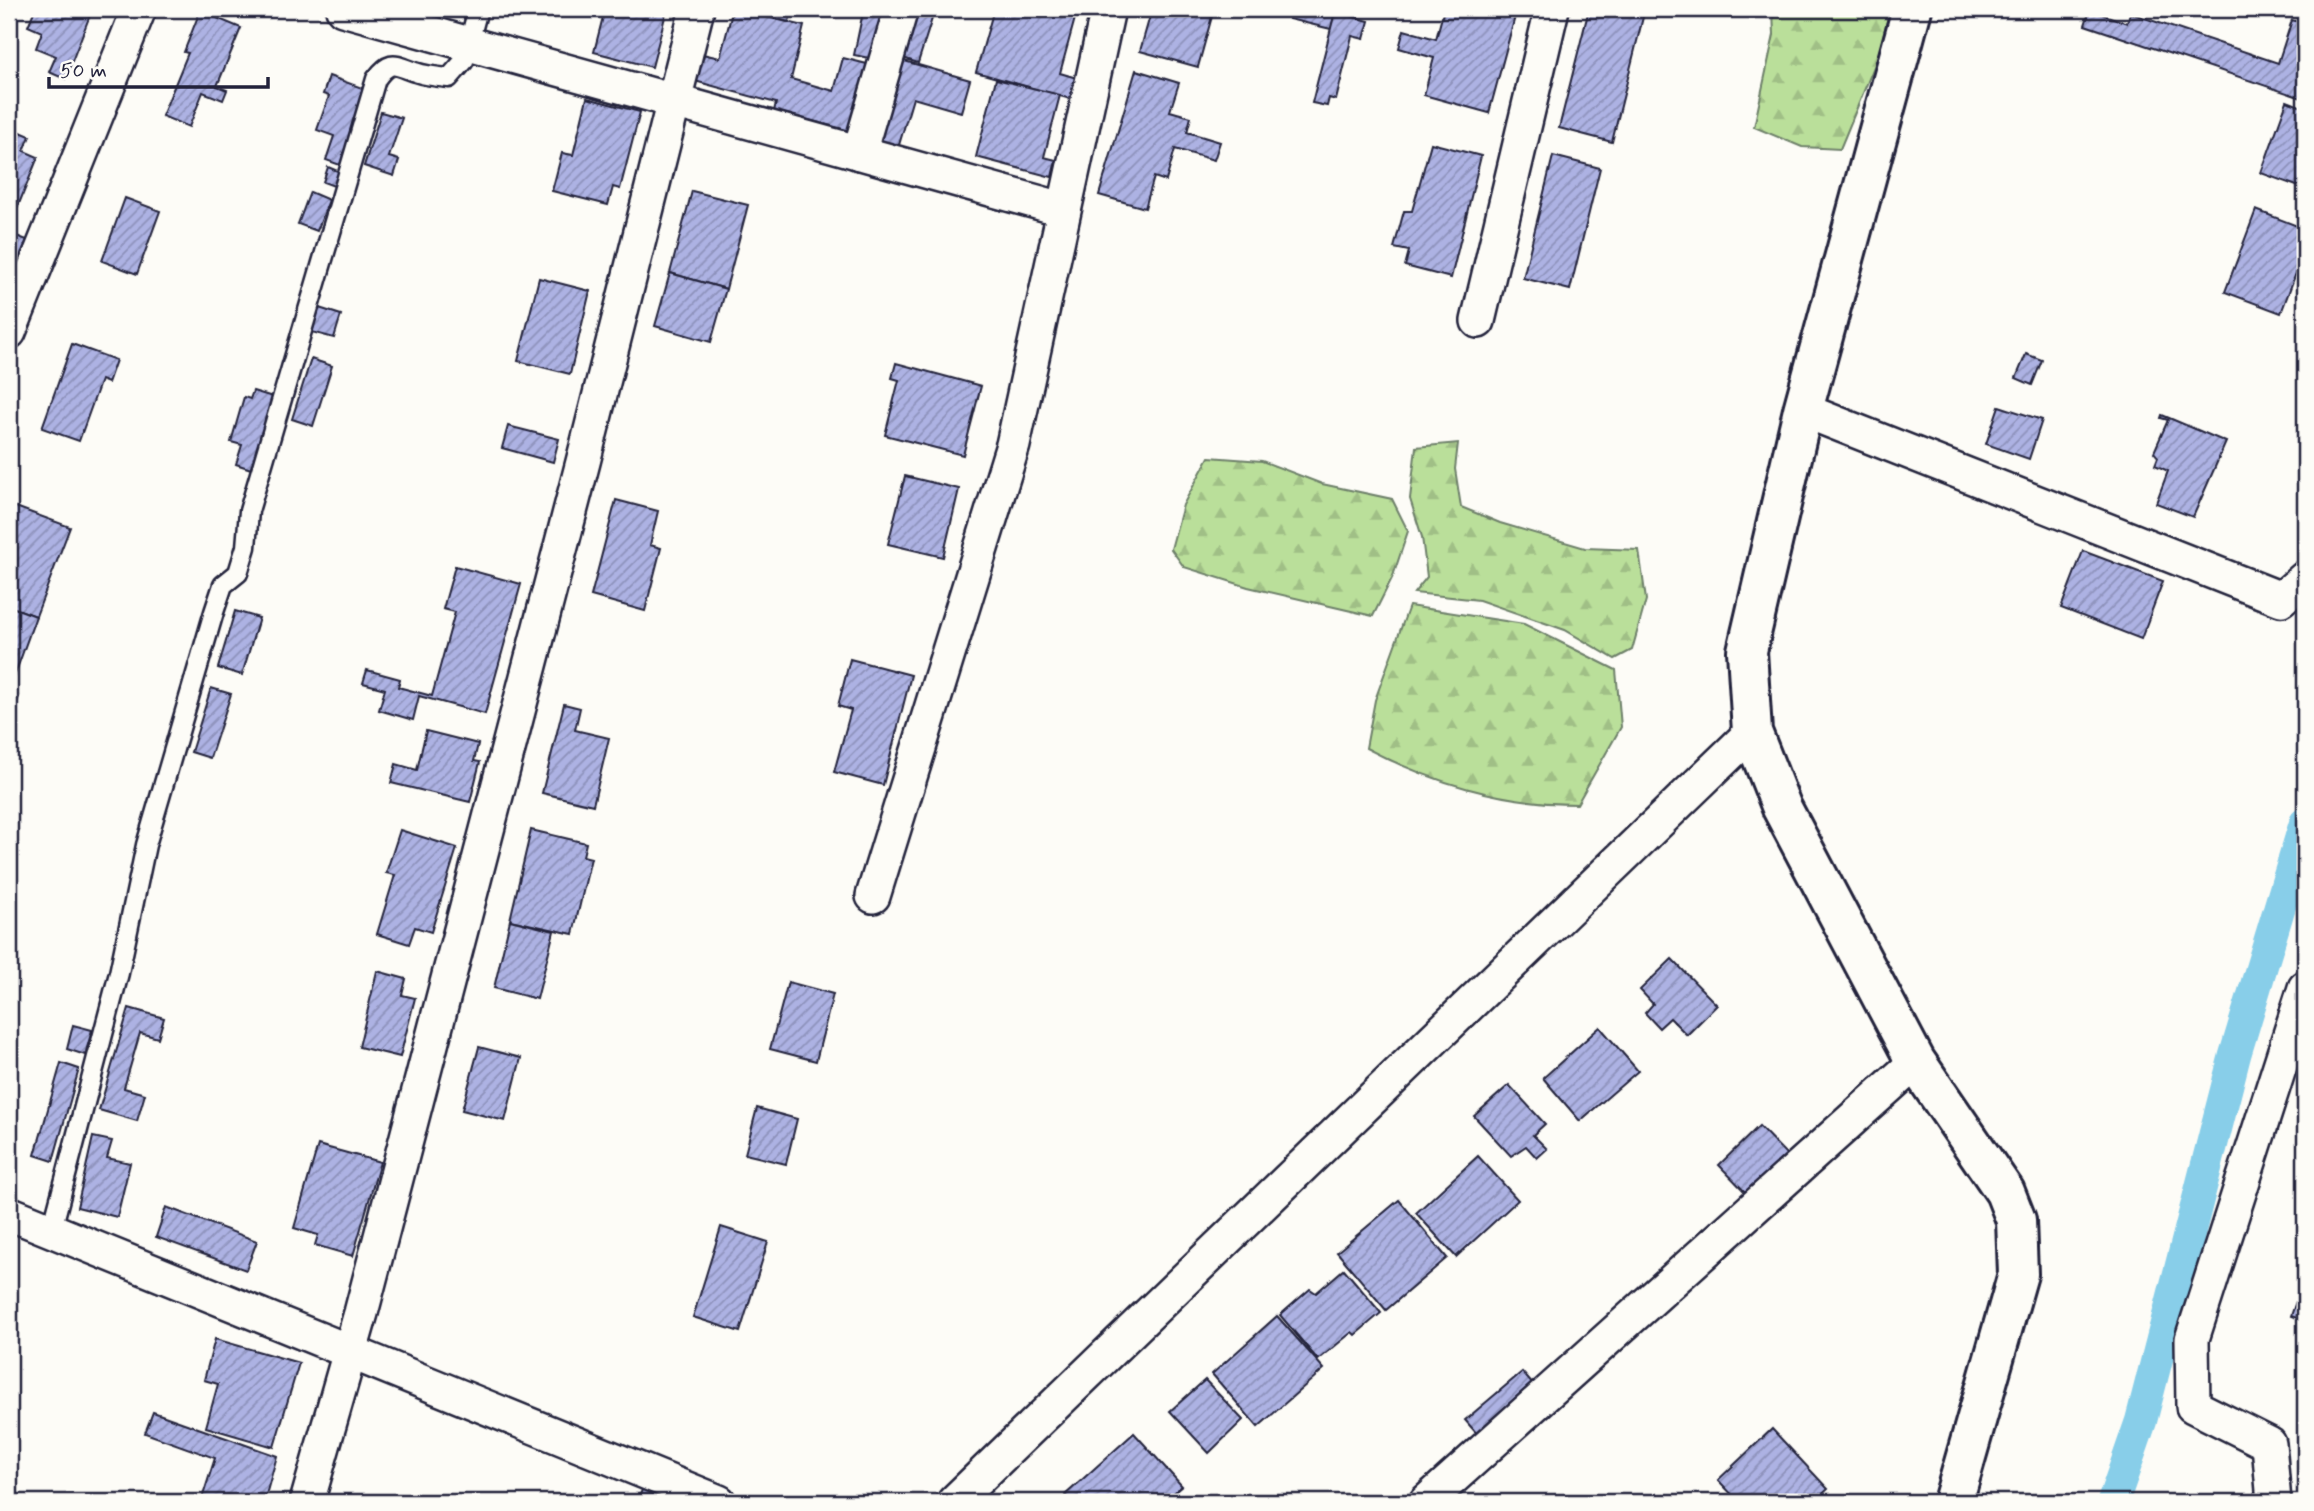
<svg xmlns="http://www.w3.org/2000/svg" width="2314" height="1511" font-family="Mynerve,sans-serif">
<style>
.forest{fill:url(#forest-firs);stroke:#6e806a;stroke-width:2}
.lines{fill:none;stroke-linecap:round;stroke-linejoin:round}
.canal{stroke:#88cee9;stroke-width:32}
.building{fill:url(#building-hatch);stroke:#22223b;stroke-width:2}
.lane-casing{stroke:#22223b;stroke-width:23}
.street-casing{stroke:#22223b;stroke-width:38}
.secondary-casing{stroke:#22223b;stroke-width:44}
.lane{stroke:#fdfcf7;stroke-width:18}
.street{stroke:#fdfcf7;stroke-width:33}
.secondary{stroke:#fdfcf7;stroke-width:38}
</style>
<defs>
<pattern id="forest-firs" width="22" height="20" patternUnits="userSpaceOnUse" patternTransform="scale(1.75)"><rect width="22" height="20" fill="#badf9a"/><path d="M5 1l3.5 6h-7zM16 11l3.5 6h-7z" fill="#a0bf86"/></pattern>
<pattern id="building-hatch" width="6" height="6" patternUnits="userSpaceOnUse" patternTransform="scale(1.75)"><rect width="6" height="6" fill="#adb2e3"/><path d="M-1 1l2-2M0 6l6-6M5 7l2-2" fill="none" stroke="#8c90b9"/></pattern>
</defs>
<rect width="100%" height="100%" fill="#fdfcf7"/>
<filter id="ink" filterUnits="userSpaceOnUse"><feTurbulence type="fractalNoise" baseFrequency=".0143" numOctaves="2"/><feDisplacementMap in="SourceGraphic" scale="14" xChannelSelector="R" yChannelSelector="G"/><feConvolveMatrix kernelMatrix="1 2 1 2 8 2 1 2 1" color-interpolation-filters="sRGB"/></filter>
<g filter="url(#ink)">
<g class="forest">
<path d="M1773,9H1890L1878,57L1840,149L1802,147L1754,127L1774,35Z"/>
<path d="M1458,443L1455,469L1461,507L1500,523L1585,548L1639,550L1646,600L1632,650L1615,659L1565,630L1479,600L1414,593L1427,577L1422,537L1410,499L1416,447Z"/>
<path d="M1209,457L1262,461L1322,484L1392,499L1408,531L1393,576L1373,616L1248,587L1184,567L1171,549L1183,505Z"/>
<path d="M1409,606L1524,624L1616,670L1621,727L1577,804C1504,804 1430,782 1366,748L1375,700Z"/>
</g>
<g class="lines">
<path class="canal" d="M2113,1502L2141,1421L2235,1055L2305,823"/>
</g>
<g class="building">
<path d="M35,9L92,10L65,79L49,72L56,56L36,48L42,32L28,26Z"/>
<path d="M605,9H667L652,67L594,52Z"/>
<path d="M733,9L804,26L791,79L834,91L843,58L879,67L862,134L774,111L776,103L691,80L698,53L720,58Z"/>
<path d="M741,9H792L789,22Z"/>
<path d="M873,9H890L879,60L854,55L863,12L872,14Z"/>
<path d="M917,9H935L918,63L903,58Z"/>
<path d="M994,9L1077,11L1060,73L1080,79L1074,100L976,72Z"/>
<path d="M1152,9H1214L1198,67L1140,51Z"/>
<path d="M1292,9H1336L1331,29L1289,19Z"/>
<path d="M1444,9H1517L1489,113L1424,95L1434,58L1399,48L1404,30L1436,39Z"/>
<path d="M1589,9H1645L1612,142L1559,128Z"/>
<path d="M2090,10L2127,23L2130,13L2278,63L2292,20L2305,24V99L2085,25Z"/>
<path d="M200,11L241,28L217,86L227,90L223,100L203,92L189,127L162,116L188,53L184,52Z"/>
<path d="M1335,12L1369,21L1364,39L1352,36L1336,100L1329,98L1327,106L1312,103Z"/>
<path d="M901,60L970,80L961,112L913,98L896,155L876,149Z"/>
<path d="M1136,70L1179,83L1170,111L1191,117L1187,132L1220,142L1214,160L1175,149L1166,181L1154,177L1145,208L1099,195Z"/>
<path d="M329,76L365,89L340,165L326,160L334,136L317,130L329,96L323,94Z"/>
<path d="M996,79L1060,95L1044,157L1056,160L1052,177L976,157Z"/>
<path d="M587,98L640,112L620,189L613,187L608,205L552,191L562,153L573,155Z"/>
<path d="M2287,101L2305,108V189L2261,173Z"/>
<path d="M381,112L402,118L389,157L399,160L394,176L364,166Z"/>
<path d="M9,127L30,136L24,151L38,157L12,221L9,220Z"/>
<path d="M1431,143L1481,156L1451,278L1405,266L1409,251L1394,248L1404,211H1412Z"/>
<path d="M1553,156L1600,168L1570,290L1523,278Z"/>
<path d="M328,167L340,172L334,186L323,182Z"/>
<path d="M692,191L748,205L726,289L670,273Z"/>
<path d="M310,192L329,200L317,231L298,224Z"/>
<path d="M125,198L160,211L137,274L102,261Z"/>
<path d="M2256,210L2305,229V249L2281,313L2225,292Z"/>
<path d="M9,233L32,242L9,303Z"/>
<path d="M670,273L726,289L711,342L655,326Z"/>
<path d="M539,278L590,291L570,374L518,361Z"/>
<path d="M319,308L341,315L334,338L312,332Z"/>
<path d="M72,344L116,360L108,383L101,380L79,441L42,428Z"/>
<path d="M2026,354L2042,360L2032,385L2016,378Z"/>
<path d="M311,359L332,366L313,426L292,419Z"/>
<path d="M896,363L981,386L963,455L885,435L899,380L892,378Z"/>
<path d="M253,391L276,398L254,470L236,464L242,445L231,442L244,397L250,399Z"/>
<path d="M1999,406L2042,420L2029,459L1986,444Z"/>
<path d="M2162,415L2226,442L2193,517L2156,503L2168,471L2155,465L2158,457L2154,452L2168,420L2161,418Z"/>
<path d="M508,426L559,439L553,462L502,448Z"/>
<path d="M905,476L959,489L943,557L888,544Z"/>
<path d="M616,500L658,511L650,545L661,548L645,611L591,596Z"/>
<path d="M13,506L70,527L36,616L9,606V518Z"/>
<path d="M2083,551L2163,581L2141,639L2061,608Z"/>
<path d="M455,566L521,584L485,714L419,696L413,720L379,710L385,689L363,683L367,670L400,679L398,687L432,696L455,612L443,609Z"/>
<path d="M9,606L36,616L9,691Z"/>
<path d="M235,611L259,618L242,675L218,668Z"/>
<path d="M850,659L911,675L883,785L834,772L851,710L838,706Z"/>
<path d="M211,688L231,694L210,758L191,752Z"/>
<path d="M9,694L19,697L12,715L9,714Z"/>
<path d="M564,704L580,708L575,730L609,738L593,805L542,793Z"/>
<path d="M426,731L478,744L474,761L480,762L470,802L391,783L396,764L417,770Z"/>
<path d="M400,830L457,848L431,932L415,927L409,944L377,934L395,875L386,873Z"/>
<path d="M531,830L586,843L583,856L591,858L573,934L510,920Z"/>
<path d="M510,920L554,931L537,999L494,988Z"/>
<path d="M1672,959L1717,1005L1687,1035L1670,1018L1659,1028L1645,1013L1653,1004L1640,990Z"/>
<path d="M377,971L406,979L402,995L415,998L400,1057L359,1047Z"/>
<path d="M788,982L833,994L816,1061L770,1049Z"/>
<path d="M129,1008L164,1018L158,1038L140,1033L124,1088L145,1094L137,1121L99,1110Z"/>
<path d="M73,1025L92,1030L85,1055L67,1049Z"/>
<path d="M1600,1027L1638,1071L1580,1121L1543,1078Z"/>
<path d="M479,1047L521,1058L505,1121L462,1110Z"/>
<path d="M61,1063L79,1069L53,1161L35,1155Z"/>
<path d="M1509,1085L1545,1124L1533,1135L1547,1149L1537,1158L1526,1146L1511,1156L1474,1116Z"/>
<path d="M757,1108L797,1119L786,1164L745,1154Z"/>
<path d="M1759,1126L1789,1157L1749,1196L1719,1165Z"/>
<path d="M93,1137L112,1141L107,1158L130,1163L117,1217L77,1207Z"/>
<path d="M318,1145L380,1162L353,1256L315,1245L318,1235L294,1228Z"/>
<path d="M1478,1156L1518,1200L1456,1257L1416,1213Z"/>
<path d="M1399,1200L1447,1258L1386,1310L1337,1252Z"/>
<path d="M166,1207L257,1241L246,1270L156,1237Z"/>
<path d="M721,1227L768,1242L740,1332L693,1317Z"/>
<path d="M1344,1269L1381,1313L1355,1335L1352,1332L1318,1360L1280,1315L1310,1289L1316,1293Z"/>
<path d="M2301,1287L2305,1288V1321L2291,1316Z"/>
<path d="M1277,1316L1324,1369L1258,1427L1212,1374Z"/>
<path d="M215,1339L299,1363L274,1447L206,1427L218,1384L204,1380Z"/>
<path d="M1522,1372L1534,1386L1478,1435L1465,1420Z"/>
<path d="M1205,1380L1243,1420L1209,1453L1170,1411Z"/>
<path d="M153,1412L277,1456L264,1502H201L215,1458L145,1433Z"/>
<path d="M1772,1429L1828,1489L1814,1502H1739L1718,1480Z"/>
<path d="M1134,1433L1182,1486L1163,1502H1072L1065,1495Z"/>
<path d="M644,1485L686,1502H637Z"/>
</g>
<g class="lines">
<g class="lane-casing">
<path id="lane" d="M52,1229L119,973L146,845L214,612L223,585L238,573L246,547L249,511L376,79C391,58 396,66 415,72C426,76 438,77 449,78L464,61L478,9"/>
</g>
<g class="street-casing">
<g id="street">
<path d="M343,9L1062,209"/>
<path d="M859,153L901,9"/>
<path d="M1478,321L1552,9"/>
<path d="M9,332L139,9"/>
<path d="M1803,410L2281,599L2305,578"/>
<path d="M873,896L1013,445L1108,9"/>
<path d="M9,1213L719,1502"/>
<path d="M307,1502L361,1313L583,462L697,9"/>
<path d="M954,1502L1752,732"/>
<path d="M1426,1502L1916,1062"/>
<path d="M2274,1502L2269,1444L2193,1406L2192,1339L2305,988"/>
</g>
</g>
<g class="secondary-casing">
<path id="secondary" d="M1912,9L1803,410L1747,651L1752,732L1782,808L1916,1062L2005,1192L2016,1220L2018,1274L1953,1502"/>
</g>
<use href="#lane" class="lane"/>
<use href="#street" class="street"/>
<use href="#secondary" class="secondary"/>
</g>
</g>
<rect width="2314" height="1511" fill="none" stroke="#fdfcf7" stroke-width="35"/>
<rect x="18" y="18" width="2279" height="1476" fill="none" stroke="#22223b" stroke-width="2.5" filter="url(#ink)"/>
<path d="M49 77v10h219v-10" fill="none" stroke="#22223b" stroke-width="3.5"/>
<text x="60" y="77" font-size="21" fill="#22223b" stroke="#fdfcf7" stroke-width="5" paint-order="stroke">50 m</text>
</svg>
